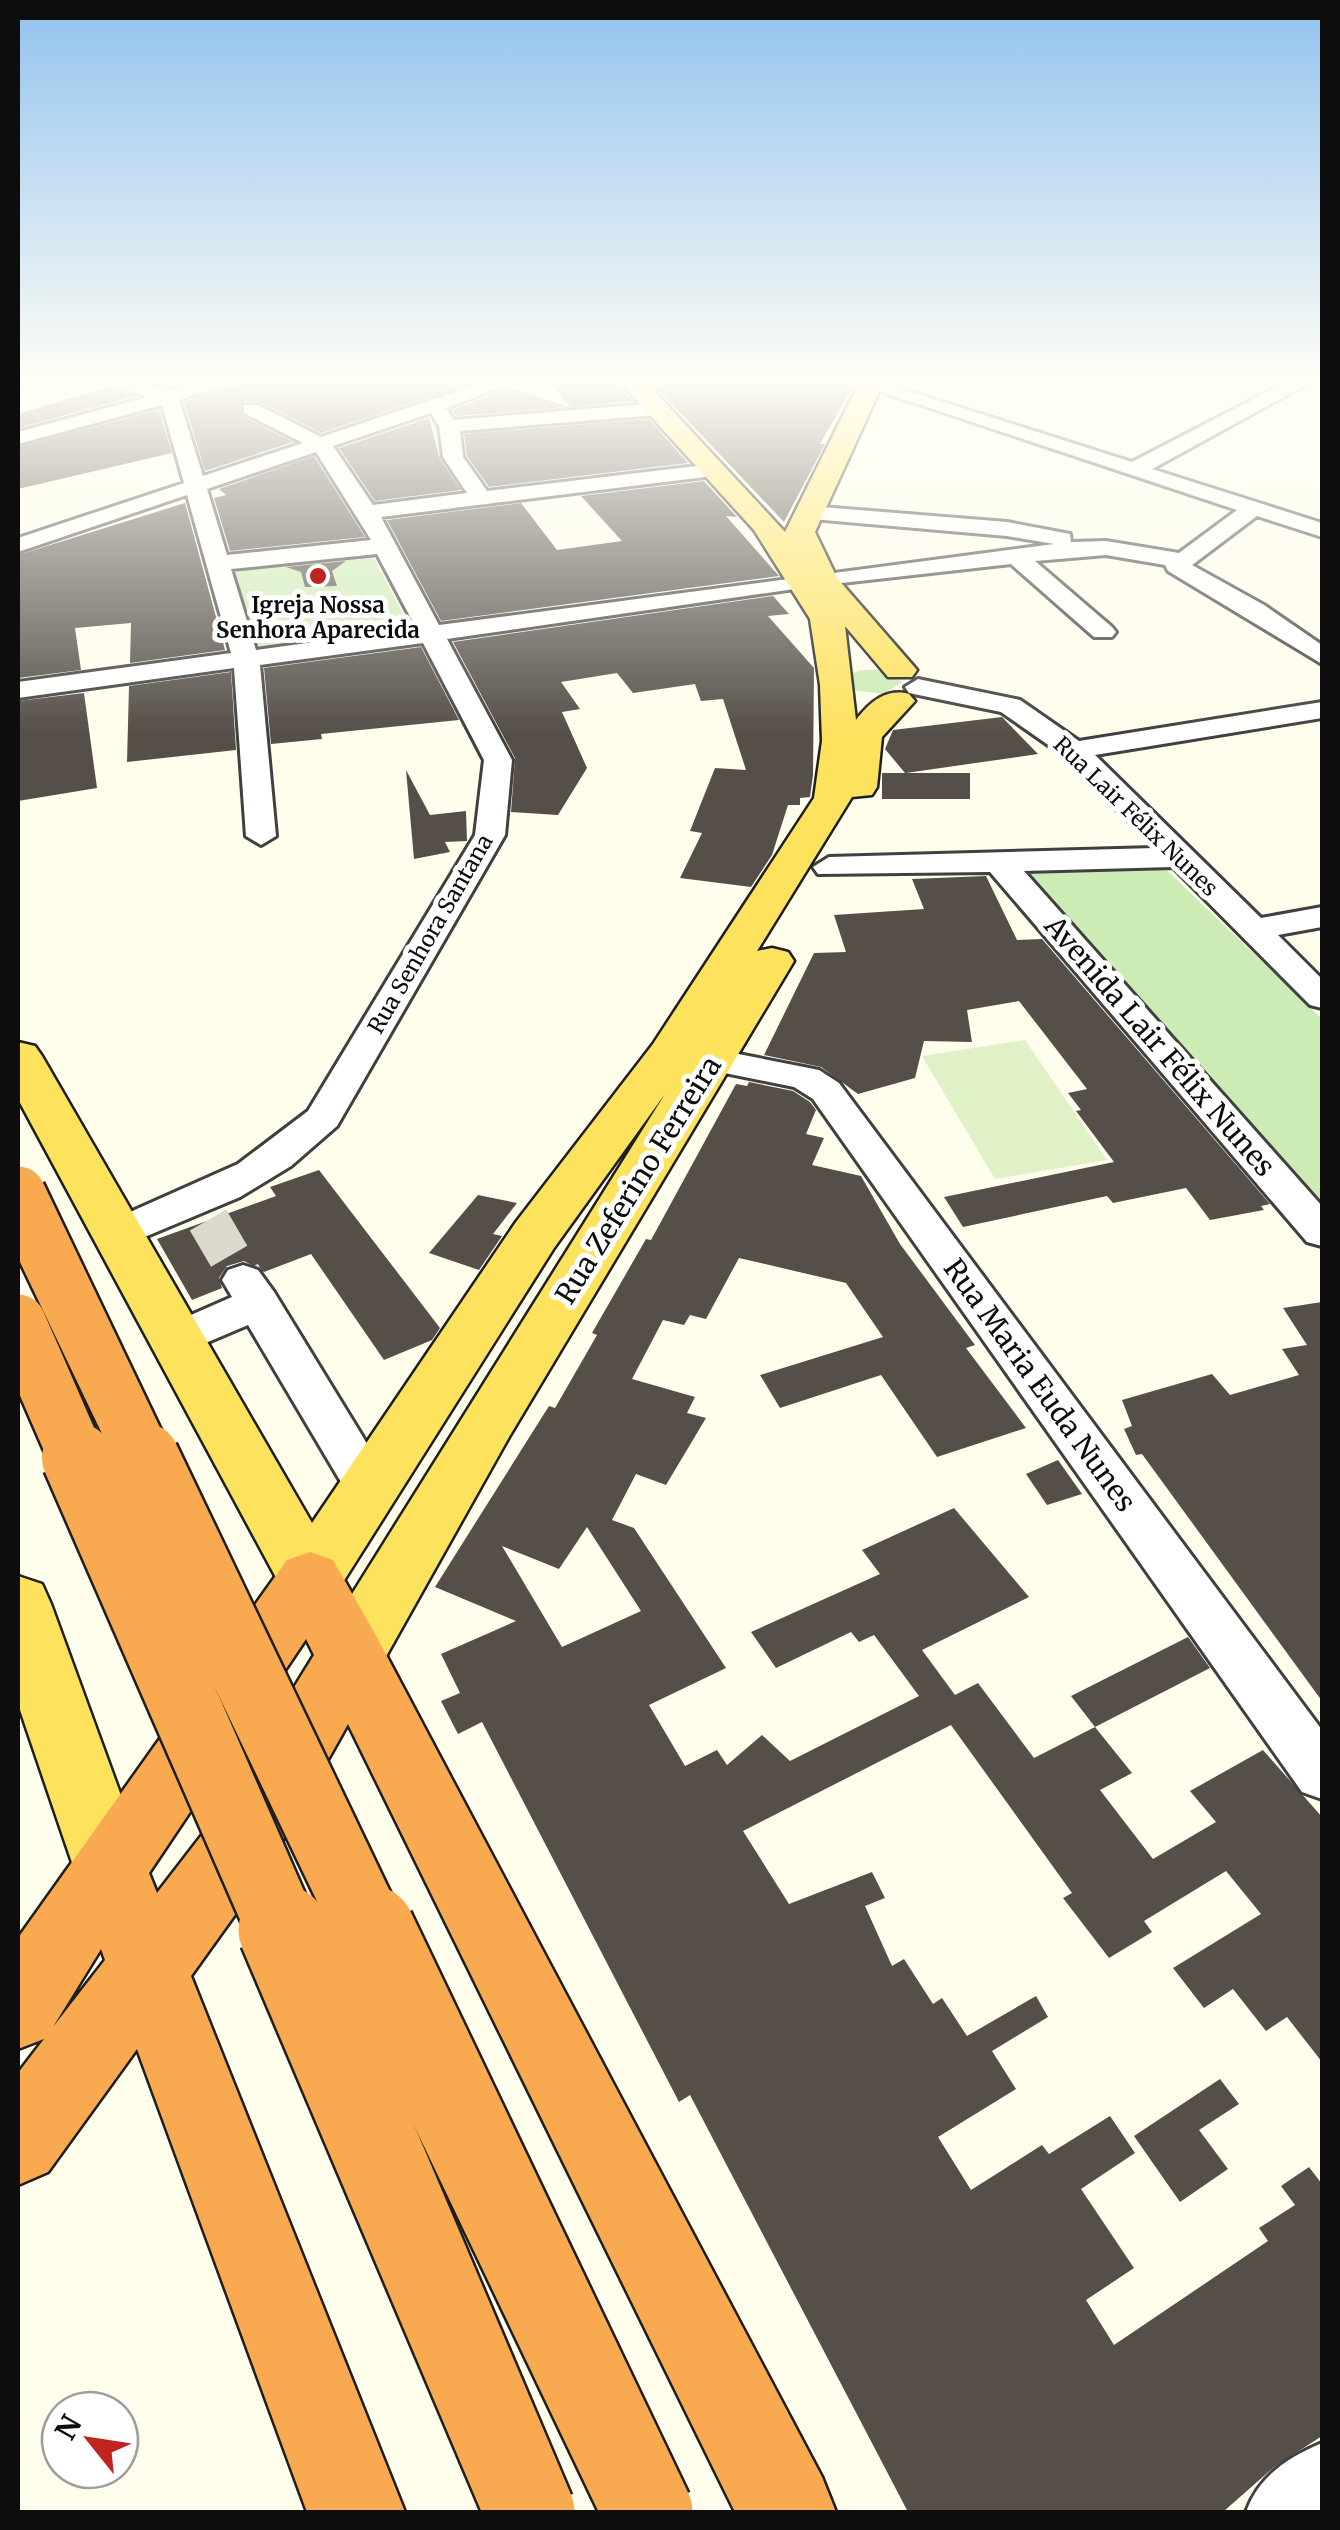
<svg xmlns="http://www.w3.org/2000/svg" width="1340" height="2530" font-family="Merriweather,serif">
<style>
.green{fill:#cdebb5}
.pitch{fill:#e0f1c7}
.building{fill:#564f49;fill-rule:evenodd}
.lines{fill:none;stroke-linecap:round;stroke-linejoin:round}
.minor-tunnel{stroke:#dbd9cb;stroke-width:42;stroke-dasharray:42 21;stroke-linecap:butt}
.minor-casing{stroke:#404040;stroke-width:6}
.major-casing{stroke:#1e1e1e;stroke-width:5}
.highway-casing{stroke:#1e1e1e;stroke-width:5}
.minor{fill:#fff;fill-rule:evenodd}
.major{fill:#fde25e;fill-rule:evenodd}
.highway{fill:#f9aa50;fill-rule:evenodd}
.highway-bridge-far2-casing{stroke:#1e1e1e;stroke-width:60;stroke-linecap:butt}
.highway-bridge-far1-casing{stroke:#1e1e1e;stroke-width:75;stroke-linecap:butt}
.highway-bridge-casing{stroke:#1e1e1e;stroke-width:94;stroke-linecap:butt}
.highway-bridge-far2{stroke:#f9aa50;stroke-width:55}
.highway-bridge-far1{stroke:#f9aa50;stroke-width:70}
.highway-bridge{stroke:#f9aa50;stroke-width:89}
.poi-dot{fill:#c12420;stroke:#fff;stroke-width:4}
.labels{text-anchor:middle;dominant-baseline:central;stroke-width:10;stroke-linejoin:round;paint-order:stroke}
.far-poi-label{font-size:22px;font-weight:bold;fill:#0d0d0d;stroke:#fff}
.far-street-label{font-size:22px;fill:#0d0d0d;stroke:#fff}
.street-label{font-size:28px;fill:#0d0d0d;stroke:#fff}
</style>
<rect width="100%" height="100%" fill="#fffdec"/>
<g class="green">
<path d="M372,554L411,629L254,650L229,565Z"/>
<path d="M861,670H883L902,682L884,694L852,690L845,676Z"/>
<path d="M1155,859L1322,1019V1210L1016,866Z"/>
</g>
<path class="pitch" d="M1025,1040L1107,1160L995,1179L922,1056Z"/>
<g class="building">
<path d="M252,380H481L321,433L260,402L244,401L242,416L293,442L205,471L184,402Z"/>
<path d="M598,380H613L632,401L570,407L551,384Z"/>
<path d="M649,380H857L820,444H825L784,522Z"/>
<path d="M108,387L136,396L18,428V414Z"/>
<path d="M511,388L568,407L456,416L452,410Z"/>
<path d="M159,410L172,453L18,489V447Z"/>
<path d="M429,418L440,459L461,490L375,501L339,448Z"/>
<path d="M649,419L688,463L489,487L467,456L464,434Z"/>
<path d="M314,456L365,537L230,551L214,498L226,495L219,489Z"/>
<path d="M704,481L737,517L726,516L779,576L441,621L387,520L521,503L557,550L622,541L581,496Z"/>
<path d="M185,503L225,650L130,663L131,623L75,628L81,670L18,678V555Z"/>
<path d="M346,561L332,571L337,586L305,587L301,572L286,567Z"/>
<path d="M773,596L789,614L768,616L814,668L813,775L810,797L800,798V805H788L772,855L751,887L680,878L702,833L690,831L715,768L746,770L723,699L701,701L695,684L633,693L617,673L561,682L580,709L562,712L587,768L558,815L511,812L515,758L453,642Z"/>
<path d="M421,647L459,720L321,734L322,739L271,744L264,668Z"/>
<path d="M231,672L236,750L127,762L129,686Z"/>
<path d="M84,693L97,788L18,801V701Z"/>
<path d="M1002,717L1038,754L906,773H970V799H882V773H905L885,749L893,730Z"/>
<path d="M406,770L430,815L466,811L467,841L445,842L450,852L414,859Z"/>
<path d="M986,876L1017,940L1042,939L1270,1204L1261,1206L1264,1210L1210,1220L1186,1188L1113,1203L1107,1196L963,1227L944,1197L1114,1162L1076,1111L1081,1110L1068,1093L1087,1089L1019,1001L967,1010L972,1042L924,1041L915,1078L858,1094L821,1067L764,1055L814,953L846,952L834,915L924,909L912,879Z"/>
<path d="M749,1082L793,1091L810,1102L816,1110L806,1134L824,1138L812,1165L861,1176L900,1244L975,1345L966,1348L1026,1428L937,1457L881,1375L780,1408L760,1375L883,1337L846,1283L739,1258L706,1319L690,1315L684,1325L663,1320L632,1379L695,1397L687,1413L706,1418L666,1485L636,1474L612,1520L634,1528L726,1668L649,1705L685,1766L717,1750L727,1765L762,1735L790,1761L919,1696L874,1635L859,1642L851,1632L776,1668L751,1632L880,1574L862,1550L954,1508L1029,1597L922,1650L955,1695L978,1683L1034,1758L1095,1727L1132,1773L1100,1790L1153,1859L1216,1822L1190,1791L1263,1750L1322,1817V2062L1287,2017L1266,2031L1233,1989L1204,2008L1173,1968L1261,1914L1226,1871L1144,1921L1152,1932L1109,1958L1063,1898L1072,1893L951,1725L743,1831L789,1904L872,1872L885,1898L865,1906L892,1966L904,1959L933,2004L942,1998L967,2036L1036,1996L1048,2017L992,2051L1016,2089L938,2137L971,2190L1042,2145L1049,2154L1110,2116L1135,2153L1081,2189L1134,2268L1086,2300L1114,2345L1268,2241L1259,2228L1295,2205L1281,2186L1309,2167L1322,2184V2436L1274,2467L1223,2512H908L690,2095L679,2102L482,1722L458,1734L441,1701L460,1693L441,1654L516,1621L435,1587L549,1406L555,1408L597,1335L592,1333L646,1239L651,1240L736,1084L747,1086ZM587,1527L641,1611L562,1647L502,1546L559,1569Z"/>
<path d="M319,1170L440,1328L432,1340L384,1360L311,1254L264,1272L244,1261L227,1266L219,1278L222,1288L192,1300L157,1239L276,1196L270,1187Z"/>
<path d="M478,1195L517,1203L493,1234L502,1236L479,1270L429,1253Z"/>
<path d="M1322,1302V1701L1142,1454L1136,1455L1124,1429L1132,1426L1122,1400L1212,1374L1230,1395L1299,1375L1282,1349L1307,1345L1283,1308Z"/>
<path d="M1058,1460L1082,1494L1047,1505L1026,1474Z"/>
<path d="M1188,1637L1210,1668L1095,1727L1071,1696Z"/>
<path d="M1220,2079L1239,2104L1199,2130L1228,2169L1180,2202L1134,2136Z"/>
</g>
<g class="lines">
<path class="minor-tunnel" d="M208,1220L243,1280"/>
<g class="minor-casing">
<g id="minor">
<path d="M18,379H27V380L18,386Z"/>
<path d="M99,379H130L169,391L211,379H243L179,400L203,476L303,443L244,413V405H258L321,437L494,379H523L446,408L454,420L657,403L667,409L657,415L460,431L463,457L487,491L713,464L723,470L713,476L381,517L439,625L1054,544L1007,536L801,518V508L809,506L1007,522L1070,534L1071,542L1106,541L1179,553L1237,510L861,385L877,381L1132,462L1292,379H1316L1152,469L1322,523V537L1257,516L1192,565L1264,605L1322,645V664L1168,571L1165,565L1106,555L1035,561L1112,627L1116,632L1112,637H1094L1011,564L815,586L447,639L512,760L505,835L337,1126L291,1166L240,1197L116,1249L101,1245L95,1235L101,1225L238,1164L308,1111L475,835L484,760L423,643L260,665L276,836L261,845L246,836L234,668L18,698V682L231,653L187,495L18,552V538L184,483L162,405L18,444V432L148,397ZM431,413L439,426L443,457L467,493L373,505L333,446ZM316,452L371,540L227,555L207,489ZM377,554L416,628L256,650L231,569Z"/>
<path d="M918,679L1020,700L1079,741L1322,702V718L1095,755L1261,918L1322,907V927L1278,935L1322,979V1008L1310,1005L1173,867L1024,871L1322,1206V1246L1307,1242L990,872L818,874L813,867L829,857L1155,848L1064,756L1001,712L909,693L905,687Z"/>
<path d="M713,1049L819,1070L839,1083L1322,1730V1799L1302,1792L813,1099L794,1087L700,1068L695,1060L700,1052Z"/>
<path d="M243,1265L258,1270L274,1292L388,1478L395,1491L388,1504L371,1510L354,1504L248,1325L175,1356L159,1351L153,1340L159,1329L232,1297L222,1280L228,1270Z"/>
<path d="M1322,2443V2512H1246C1259,2476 1287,2458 1322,2443Z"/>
</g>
</g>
<g class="major-casing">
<g id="major">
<path d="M617,379H643L785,532L861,379H885L815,532L837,578L917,670L912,677H888L845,626L856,720C870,702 886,688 909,694L915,701L882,737L877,787L872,795L852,797L757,951L772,948L788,952L794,961L509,1437L375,1676L351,1684L327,1676L317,1655L327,1634L665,1094L554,1248L333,1598L310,1606L287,1598L18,1099V1042L35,1046L42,1056L312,1523L516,1222L653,1044L814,798L822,741L820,685L810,619L754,530Z"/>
<path d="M18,1576L42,1584L51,1604L147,1867L136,1892L109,1903L82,1892L18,1704Z"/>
</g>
</g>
<g class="highway-casing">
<path id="highway" d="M310,1552L333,1560L375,1634L822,2477L836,2512H735L348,1724L262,1877L191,1976L405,2512H307L137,2049L48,2172L18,2185V2073L44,2039L18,2049V1938L287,1560ZM306,1639L314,1655L208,1827L157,1893L149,1873ZM101,1949L105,1960L53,2027Z"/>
</g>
<use href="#minor" class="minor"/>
<use href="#major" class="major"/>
<use href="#highway" class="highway"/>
<g class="highway-bridge-far2-casing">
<g id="highway-bridge-far2">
<path d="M18,1194L145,1460"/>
<path d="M18,1322L78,1460"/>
</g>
</g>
<g class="highway-bridge-far1-casing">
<g id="highway-bridge-far1">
<path d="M77,1458L284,1933"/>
<path d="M144,1458L371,1933"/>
</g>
</g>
<g class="highway-bridge-casing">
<g id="highway-bridge">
<path d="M283,1930L530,2512"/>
<path d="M370,1930L648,2512"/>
</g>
</g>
<use href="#highway-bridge-far2" class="highway-bridge-far2"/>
<use href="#highway-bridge-far1" class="highway-bridge-far1"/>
<use href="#highway-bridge" class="highway-bridge"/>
</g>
<linearGradient id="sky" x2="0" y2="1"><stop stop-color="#91c2ee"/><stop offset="0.52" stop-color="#fffef6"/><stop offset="1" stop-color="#fffef6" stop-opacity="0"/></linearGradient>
<rect width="1340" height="734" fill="url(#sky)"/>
<circle class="poi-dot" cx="318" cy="576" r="10"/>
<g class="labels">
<g class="far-poi-label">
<text x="318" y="605">Igreja Nossa<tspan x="318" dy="25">Senhora Aparecida</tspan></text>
</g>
<g class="far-street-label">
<text transform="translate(1136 816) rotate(44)">Rua Lair Félix Nunes</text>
<text transform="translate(430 934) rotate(-60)">Rua Senhora Santana</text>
</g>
<g class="street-label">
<text transform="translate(1160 1046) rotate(49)">Avenida Lair Félix Nunes</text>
<text transform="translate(638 1180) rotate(-58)">Rua Zeferino Ferreira</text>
<text transform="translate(1040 1385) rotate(54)">Rua Maria Euda Nunes</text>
</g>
</g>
<rect width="1340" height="2530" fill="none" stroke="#0d0d0d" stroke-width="40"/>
<g transform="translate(90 2440) rotate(300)"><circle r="48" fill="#ffffff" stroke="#9e9e9e" stroke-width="2.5"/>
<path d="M0-8L18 38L0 25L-18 38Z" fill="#c12420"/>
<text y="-15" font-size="28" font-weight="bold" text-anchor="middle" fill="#0d0d0d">N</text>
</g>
</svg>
